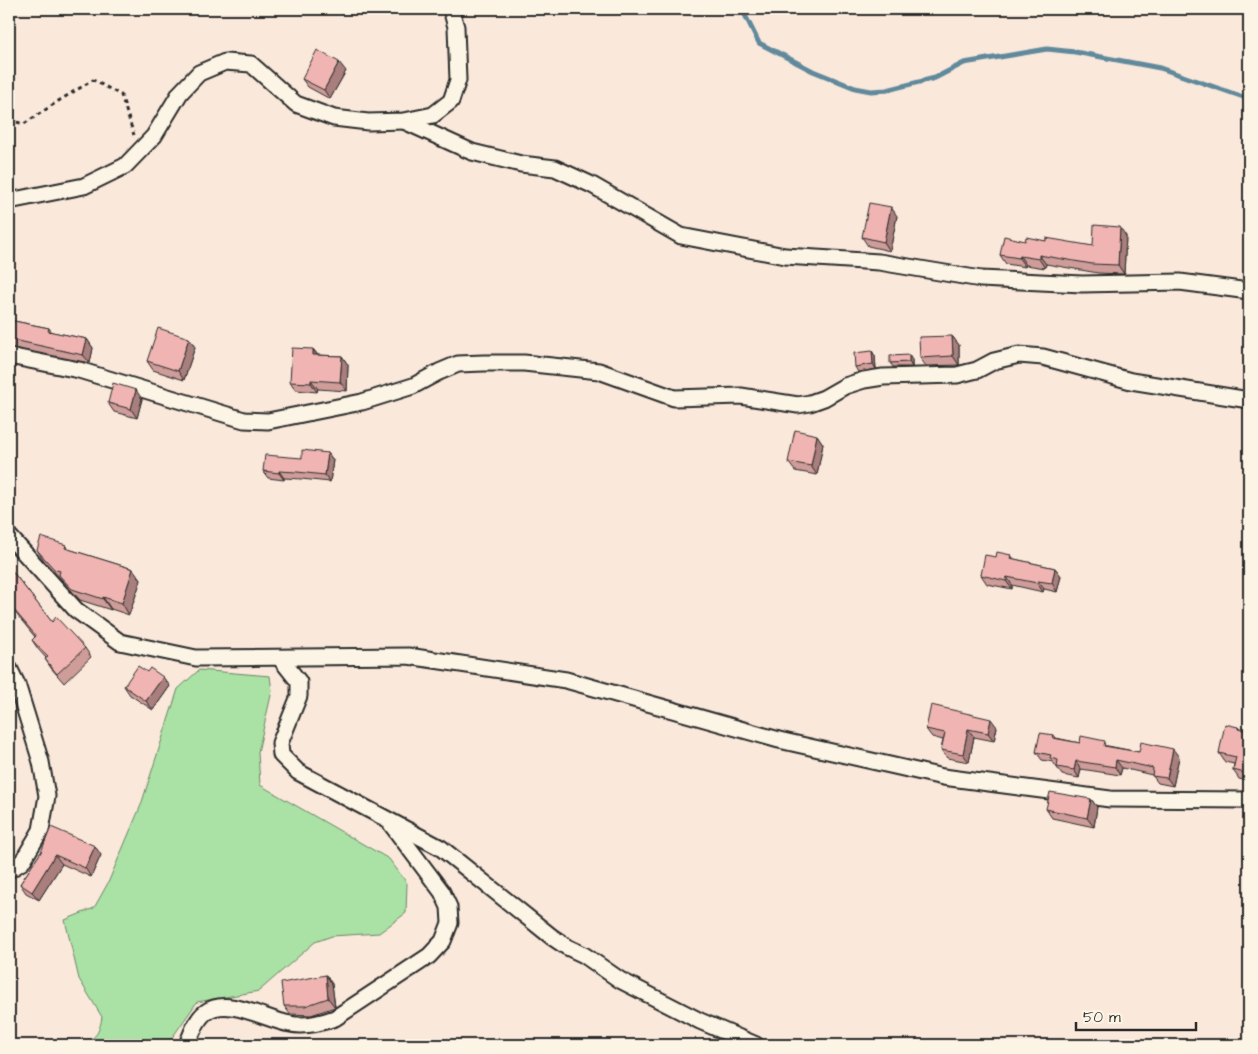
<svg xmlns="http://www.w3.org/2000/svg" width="1258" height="1054" font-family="'Architects Daughter',sans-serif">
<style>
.green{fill:#aae1a4;stroke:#6a8668}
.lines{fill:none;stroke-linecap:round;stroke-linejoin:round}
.stream{stroke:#60899b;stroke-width:5}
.street-casing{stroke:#2b2b2b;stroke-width:19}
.path{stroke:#2b2b2b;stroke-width:3;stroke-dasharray:4 4;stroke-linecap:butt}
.street{stroke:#fcf5e5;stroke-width:15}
.wall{fill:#ce9c99;stroke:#2b2b2b}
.shaded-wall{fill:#a87f7d;stroke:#2b2b2b}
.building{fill:#f0b5b2;stroke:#2b2b2b}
</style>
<rect width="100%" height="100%" fill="#fae8db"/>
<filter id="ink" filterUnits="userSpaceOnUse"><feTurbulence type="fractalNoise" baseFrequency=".02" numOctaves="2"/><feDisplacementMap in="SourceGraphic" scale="10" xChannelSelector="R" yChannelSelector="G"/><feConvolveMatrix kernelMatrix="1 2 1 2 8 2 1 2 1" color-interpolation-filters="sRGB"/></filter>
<g filter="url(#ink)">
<path class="green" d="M199,670L270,676L272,691L258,752L260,785L389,859L407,883L406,913L379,933L332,936L315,942L259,991L197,1002L167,1045H80C96,1038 99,1034 102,1017L79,979L65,920L94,908L108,883L141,805L178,689Z"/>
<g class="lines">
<path class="stream" d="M742,9L759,43L813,71L855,88L871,91L887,90L935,78L964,63L1047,49L1075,52L1160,68L1249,99"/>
<g class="street-casing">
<g id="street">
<path d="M404,121L472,152L521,164L555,168L592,185L681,236L785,256L879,262L981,279L1082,284L1180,282L1249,291"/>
<path d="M9,201L84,186L125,166L154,136L180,93L199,73L225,62L251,64L296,104L334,118L368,122L404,121L433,115L451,101L458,80L456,27L451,9"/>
<path d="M9,356L79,370L244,420L268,421L362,402L413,386L439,372L458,364L484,363H524L599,371L674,398L741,396L798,405L810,403L824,398L845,386L864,380L883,377L957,375L977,370L994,361L1019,355L1043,357L1131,381L1249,400"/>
<path d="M9,536L76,610L120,642L196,658L408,656L566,680L779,740L943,777L1110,799L1249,800"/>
<path d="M280,658L299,682V696L280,743L281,755L298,772L441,848L552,937L567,947L584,955L620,980L700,1021L756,1045"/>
<path d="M9,668L17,684L41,762L47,796L41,830L22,862L9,870"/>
<path d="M187,1045C191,1035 196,1019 206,1012C228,996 266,1020 290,1024C305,1027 321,1023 335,1018L429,956L443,941L450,923L449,907L442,892L391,824"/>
</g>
</g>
<path class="path" d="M9,120L24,124L60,100L93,80L121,95L134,135"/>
<use href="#street" class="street"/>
</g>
<g class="wall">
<path d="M346,71L330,99L308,87L302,79Z"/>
<path d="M897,216L890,251L868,246L862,237Z"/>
<path d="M1126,236L1124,274L1098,273L1046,264L1045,268L1026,265L1025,267L1006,264L1000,255L1025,241H1046L1093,246Z"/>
<path d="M9,320L49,328L52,332L87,339L93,348L90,363L9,347Z"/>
<path d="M952,336L959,345V365L926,366L920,358Z"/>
<path d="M195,347L184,380L153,370L147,361Z"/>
<path d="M313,349L318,355L342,356L348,365L347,391L318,389L317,392L296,390L290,382Z"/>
<path d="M872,351L875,356L876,369L858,372L855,367Z"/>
<path d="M912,360V367H893L890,363Z"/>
<path d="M142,399L137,418L114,412L108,403Z"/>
<path d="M817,435L823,444L817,475L795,471L788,462Z"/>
<path d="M328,453L333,460L330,482L301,479L284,478V480L268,478L263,471L302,458Z"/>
<path d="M66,545L68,549L133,569L141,580L129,615L111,609V610L80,600L63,581L62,580L45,562L37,550Z"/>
<path d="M1011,555L1014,559L1055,568L1061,576L1057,592L1044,589L1043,592L1012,585V589L987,584L981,575L996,557Z"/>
<path d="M9,567L52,622L85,648L91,657L64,683L51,668L45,659L46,658L38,649L32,640L35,637L9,605Z"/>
<path d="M124,686H170L153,710L130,695Z"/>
<path d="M997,727L994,741L974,737L969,762L947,758L941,750L943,740L932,737L926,729Z"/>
<path d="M1238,727L1240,729L1249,731V781L1239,779L1233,770L1234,764L1225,762L1219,753Z"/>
<path d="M1054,735L1056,738L1080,743L1108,746L1139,752L1179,757L1173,786L1158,783L1152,775L1122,768L1120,775L1081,769L1079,778L1062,775L1053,762L1042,760L1036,752Z"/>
<path d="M1091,799L1097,807L1094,827L1052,818L1046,809Z"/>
<path d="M41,852L101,855L91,877L62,864L39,900L26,893L20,884Z"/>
<path d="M326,975L332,984L335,1007L311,1015L290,1014L284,1006Z"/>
</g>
<g class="shaded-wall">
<path d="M339,62L346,71L330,99L324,90Z"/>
<path d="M891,207L897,216L890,251L884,242Z"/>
<path d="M1120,227L1126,236L1124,274L1118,265Z"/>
<path d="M1039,255L1046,264L1045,268L1039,259Z"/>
<path d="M1020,256L1026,265L1025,267L1019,258Z"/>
<path d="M952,336L959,345V365L953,356Z"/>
<path d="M189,338L195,347L184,380L178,371Z"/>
<path d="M87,339L93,348L90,363L83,355Z"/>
<path d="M313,349L319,358L313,355Z"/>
<path d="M872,351L875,356L876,369L873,364Z"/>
<path d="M909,355L912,360V367L909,362Z"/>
<path d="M342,356L348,365L347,391L340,382Z"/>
<path d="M311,380L318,389L317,392L311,383Z"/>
<path d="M136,390L142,399L137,418L131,409Z"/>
<path d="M9,395L11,397L9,408Z"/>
<path d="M817,435L823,444L817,475L811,466Z"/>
<path d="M328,453L333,460L330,482L325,475Z"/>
<path d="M279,471L284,478V480L279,473Z"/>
<path d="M1055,568L1061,576L1057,592L1052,583Z"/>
<path d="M133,569L141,580L129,615L122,603Z"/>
<path d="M1007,577L1012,585V589L1006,581Z"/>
<path d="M1038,581L1044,589L1043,592L1037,583Z"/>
<path d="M103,597L111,609V610L103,599Z"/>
<path d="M163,677L170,686L153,710L146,701Z"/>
<path d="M991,719L997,727L994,741L988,733Z"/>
<path d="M968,729L974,737L969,762L963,754Z"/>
<path d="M1173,749L1179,757L1173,786L1167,778Z"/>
<path d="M1116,760L1122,768L1120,775L1115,767Z"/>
<path d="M1076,761L1081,769L1079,778L1074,770Z"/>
<path d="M1091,799L1097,807L1094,827L1087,818Z"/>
<path d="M95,846L101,855L91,877L85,868Z"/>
<path d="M55,855L62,864L39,900L32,892Z"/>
<path d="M326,975L332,984L335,1007L328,998Z"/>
</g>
<g class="building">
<path d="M317,50L339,62L324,90L302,79Z"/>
<path d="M869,203L891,207L884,242L862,237Z"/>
<path d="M1094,225L1120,227L1118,265L1092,264L1039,255V259L1020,256L1019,258L1000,255L1004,236L1025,241L1026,237L1046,241V238L1093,246Z"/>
<path d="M9,320L49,328L48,331L87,339L83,355L9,339Z"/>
<path d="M158,328L189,338L178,371L147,361Z"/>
<path d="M952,336L953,356L920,358L919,337Z"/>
<path d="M292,348L313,349V355L342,356L340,382L311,380V383L290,382Z"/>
<path d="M872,351L873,364L855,367L854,353Z"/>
<path d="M909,355V362L890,363V356Z"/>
<path d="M113,383L136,390L131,409L108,403Z"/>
<path d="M795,430L817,435L811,466L788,462Z"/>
<path d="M302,450L328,453L325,475L297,472L279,471V473L263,471L265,455L302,458Z"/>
<path d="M41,537L66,545L65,548L133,569L122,603L103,597V599L72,589L59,575L60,571L54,569L37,550Z"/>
<path d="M997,552L1011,555L1010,558L1055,568L1052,583L1038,581L1037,583L1007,577L1006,581L981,575L985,555L996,557Z"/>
<path d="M9,567L52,622L56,617L85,648L57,674L45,659L48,657L32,640L36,636L9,604V594L11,592L9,590Z"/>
<path d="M138,666L147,672L150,668L163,677L146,701L124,686Z"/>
<path d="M931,705L991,719L988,733L968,729L963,754L941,750L945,733L926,729Z"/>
<path d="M1225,724L1238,727V729L1249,731V774L1233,770L1236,757L1219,753Z"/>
<path d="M1040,733L1054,735L1053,738L1080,743L1081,736L1105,741L1104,746L1139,752L1141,742L1173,749L1167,778L1152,776L1153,768L1116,760L1115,767L1076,761L1074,770L1057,767L1058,760L1050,758L1051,755L1036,752Z"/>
<path d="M1050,792L1091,799L1087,818L1046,809Z"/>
<path d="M51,827L95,846L85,868L55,855L32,892L20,884L41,852Z"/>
<path d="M326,975L328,998L305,1006H284L281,983Z"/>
</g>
</g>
<rect width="1258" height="1054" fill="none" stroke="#fcf5e5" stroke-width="30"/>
<rect x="15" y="15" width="1228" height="1024" fill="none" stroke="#2b2b2b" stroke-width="2" filter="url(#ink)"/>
<path d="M1076 1022v8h120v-8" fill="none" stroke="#2b2b2b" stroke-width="2.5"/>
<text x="1083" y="1022" font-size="15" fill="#2b2b2b" stroke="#fcf5e5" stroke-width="4" paint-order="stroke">50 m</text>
</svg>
